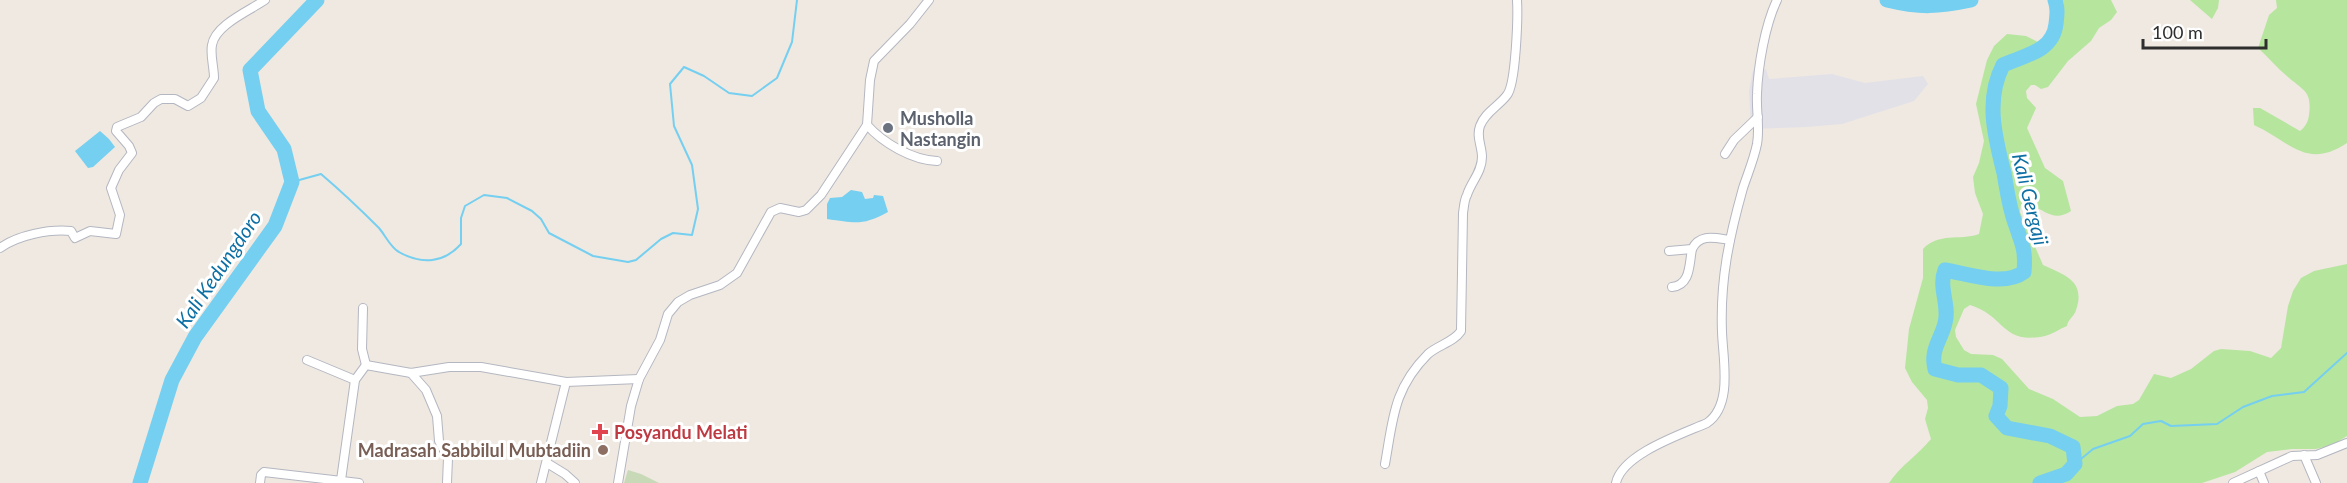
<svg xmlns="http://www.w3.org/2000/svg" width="2347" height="483" font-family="Lato,sans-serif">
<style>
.industrial{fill:#e3e1e8}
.green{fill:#b6e59e}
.cemetery{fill:#c8d9b8}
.water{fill:#75cff0}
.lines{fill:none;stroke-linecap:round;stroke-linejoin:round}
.stream{stroke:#75cff0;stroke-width:2}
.river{stroke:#75cff0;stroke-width:15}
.minor-casing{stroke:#b4b7c1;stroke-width:10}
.minor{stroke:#fff;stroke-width:8}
.worship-dot{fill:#6b7280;stroke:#fff;stroke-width:2}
.health-dot{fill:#e0444e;stroke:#fff;stroke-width:2}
.education-dot{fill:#8d6e63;stroke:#fff;stroke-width:2}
.labels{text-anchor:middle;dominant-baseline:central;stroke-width:6;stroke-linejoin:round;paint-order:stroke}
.worship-label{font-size:18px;font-weight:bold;fill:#5b616d;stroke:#fff;text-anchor:start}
.health-label{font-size:18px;font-weight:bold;fill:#be3a42;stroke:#fff;text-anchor:start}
.education-label{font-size:18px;font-weight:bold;fill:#785e54;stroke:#fff;text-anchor:end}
.water-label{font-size:20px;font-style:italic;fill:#0d6fa3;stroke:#fff}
</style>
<rect width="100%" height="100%" fill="#efe9e1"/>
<path class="industrial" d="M1766,69L1769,79L1832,74L1865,83L1923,76L1928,84L1914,101L1842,124L1807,127L1751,129L1749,91L1753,70Z"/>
<g class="green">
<path d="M2063,0H2111L2117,12L2111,20L2099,28L2091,41L2068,61L2048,87L2041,89L2035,85H2031L2026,91L2027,98L2036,108L2027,128L2045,168L2063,181L2071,211C2050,225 2041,203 2021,204L2020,212L2043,265C2065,275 2086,281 2076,310C2074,317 2068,319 2067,326C2059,329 2053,334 2045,336C2001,345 2006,316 1970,305L1964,309L1955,330L1956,337L1964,350L1971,354L1993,355L2002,359L2029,389L2053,399L2080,417L2097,416L2117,406L2133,404L2139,400L2154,374L2171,378L2191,369L2214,351L2221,349L2250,351L2271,358L2281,348L2288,306L2293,291L2301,278L2314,271L2347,264V436L2332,445L2316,449H2292L2267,452L2235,472L2202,483H1889C1900,466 1918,455 1931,439L1925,419L1928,408L1927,400L1912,382L1905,368L1909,329L1923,278V249C1939,232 1959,241 1979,234L1983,214L1975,193L1973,177L1979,163L1984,141L1976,104L1987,60L1994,46L2007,34L2026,36L2048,47C2063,32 2065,21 2063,0Z"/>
<path d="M2190,0H2219L2218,8L2212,19Z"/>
<path d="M2276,0H2347V143C2306,170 2291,142 2254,125L2253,108H2260L2300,131C2306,126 2308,122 2309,115C2312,91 2304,91 2288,77C2277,68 2268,57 2258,48L2269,15L2277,8Z"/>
</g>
<path class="cemetery" d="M628,470L641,474L659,483H624Z"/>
<g class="water">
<path d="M100,131L109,139L115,147L93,167L88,168L75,151Z"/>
<path d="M851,190L862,192L865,199L873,198L874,195L883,196L888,212C862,226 856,223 827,219V204L830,198L842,197Z"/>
</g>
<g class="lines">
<g class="stream">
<path d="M292,182L321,174C341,191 360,209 379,228C385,235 391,248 399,252C422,265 444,263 461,244V218L465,206L484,195L507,198L532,211L541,219L549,233L593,256L628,262L636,260L661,239L673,233L692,235L698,209L692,165L674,126L670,84L684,67L704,76L729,93L752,96L777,78L792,42L797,0"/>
<path d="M2075,464L2093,449L2130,436L2143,424L2161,421L2171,426L2217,424L2243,407L2272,396L2304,392L2347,353"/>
</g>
<g class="river">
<path d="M1887,0C1920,8 1938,7 1971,0"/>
<path d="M140,483L172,380L195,337L275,226L292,182L284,149L258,111L250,70L317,0"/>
<path d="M2040,483L2066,474L2075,464L2073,447L2050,436L2007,428L1996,416L2000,406L2001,388L1981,375H1958L1935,369C1930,350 1941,340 1945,323C1950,305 1938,288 1945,270C1969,274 2004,287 2024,272C2026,249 2022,244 2015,223C2009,207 2007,190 2004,173C1995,137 1985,100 2003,65C2026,55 2053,51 2056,24C2057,15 2058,9 2055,0"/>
</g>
<g class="minor-casing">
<g id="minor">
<path d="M867,125C883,143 912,160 937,161"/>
<path d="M1725,154L1734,140L1758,117"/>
<path d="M0,248C18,235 49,229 71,231L75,238L90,231L116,234L120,215L111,188L119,170L132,153L129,146L116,131L117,127L141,117L154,103L161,99H175L188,106L201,98L214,78C214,67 210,55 212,45C215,25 249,11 265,0"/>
<path d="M1669,251L1692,249C1700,233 1715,238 1730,240"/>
<path d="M1672,287C1691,285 1689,264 1692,249"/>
<path d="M363,308L362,349L366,365"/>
<path d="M307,360L355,380"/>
<path d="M411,373L426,390L437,416L439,441L448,458L447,483"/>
<path d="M2304,455L2316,483"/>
<path d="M547,463L565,474L575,483"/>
<path d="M1385,464C1393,420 1393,389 1428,354C1438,345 1454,342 1461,331L1463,213C1464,208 1464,200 1467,195C1471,182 1482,172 1482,157C1482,146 1476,137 1480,126C1485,112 1499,106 1507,95C1516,84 1518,16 1517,0"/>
<path d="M2259,471L2264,483"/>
<path d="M341,480L355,380L366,365L411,373L449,367H481L566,382L639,379"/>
<path d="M260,483L261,475L264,472L359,483"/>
<path d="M541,483L566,382"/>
<path d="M618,483L631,406L639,379L660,340L668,314L678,302L690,295L720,285L737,273L771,212L780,208L799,212L806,210L821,195L867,125L870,80L874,61L910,24L929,0"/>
<path d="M1616,483C1622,454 1682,434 1707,423C1733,405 1723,360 1722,332C1720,280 1729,238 1743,188C1748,173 1754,159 1757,144C1760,127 1756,110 1757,94C1758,66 1765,25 1777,0"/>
<path d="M2233,483L2292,456L2317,455L2347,443"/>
</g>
</g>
<use href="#minor" class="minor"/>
</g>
<circle class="worship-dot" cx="888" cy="128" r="6"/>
<path class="health-dot" d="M597 423h6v6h6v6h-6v6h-6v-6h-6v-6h6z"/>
<circle class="education-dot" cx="603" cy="450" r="6"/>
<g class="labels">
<g class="worship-label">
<text x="900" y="118">Musholla<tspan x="900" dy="21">Nastangin</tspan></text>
</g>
<g class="health-label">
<text x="614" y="432">Posyandu Melati</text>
</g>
<g class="education-label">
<text x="591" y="450">Madrasah Sabbilul Mubtadiin</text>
</g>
<g class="water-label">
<text transform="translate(2031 199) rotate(76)">Kali Gergaji</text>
<text transform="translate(218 269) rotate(-56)">Kali Kedungdoro</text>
</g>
</g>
<path d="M2143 39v9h123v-9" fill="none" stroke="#2e2e2e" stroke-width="3"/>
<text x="2152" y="39" font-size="18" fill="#2e2e2e" stroke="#ffffff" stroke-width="4.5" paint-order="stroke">100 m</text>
</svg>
